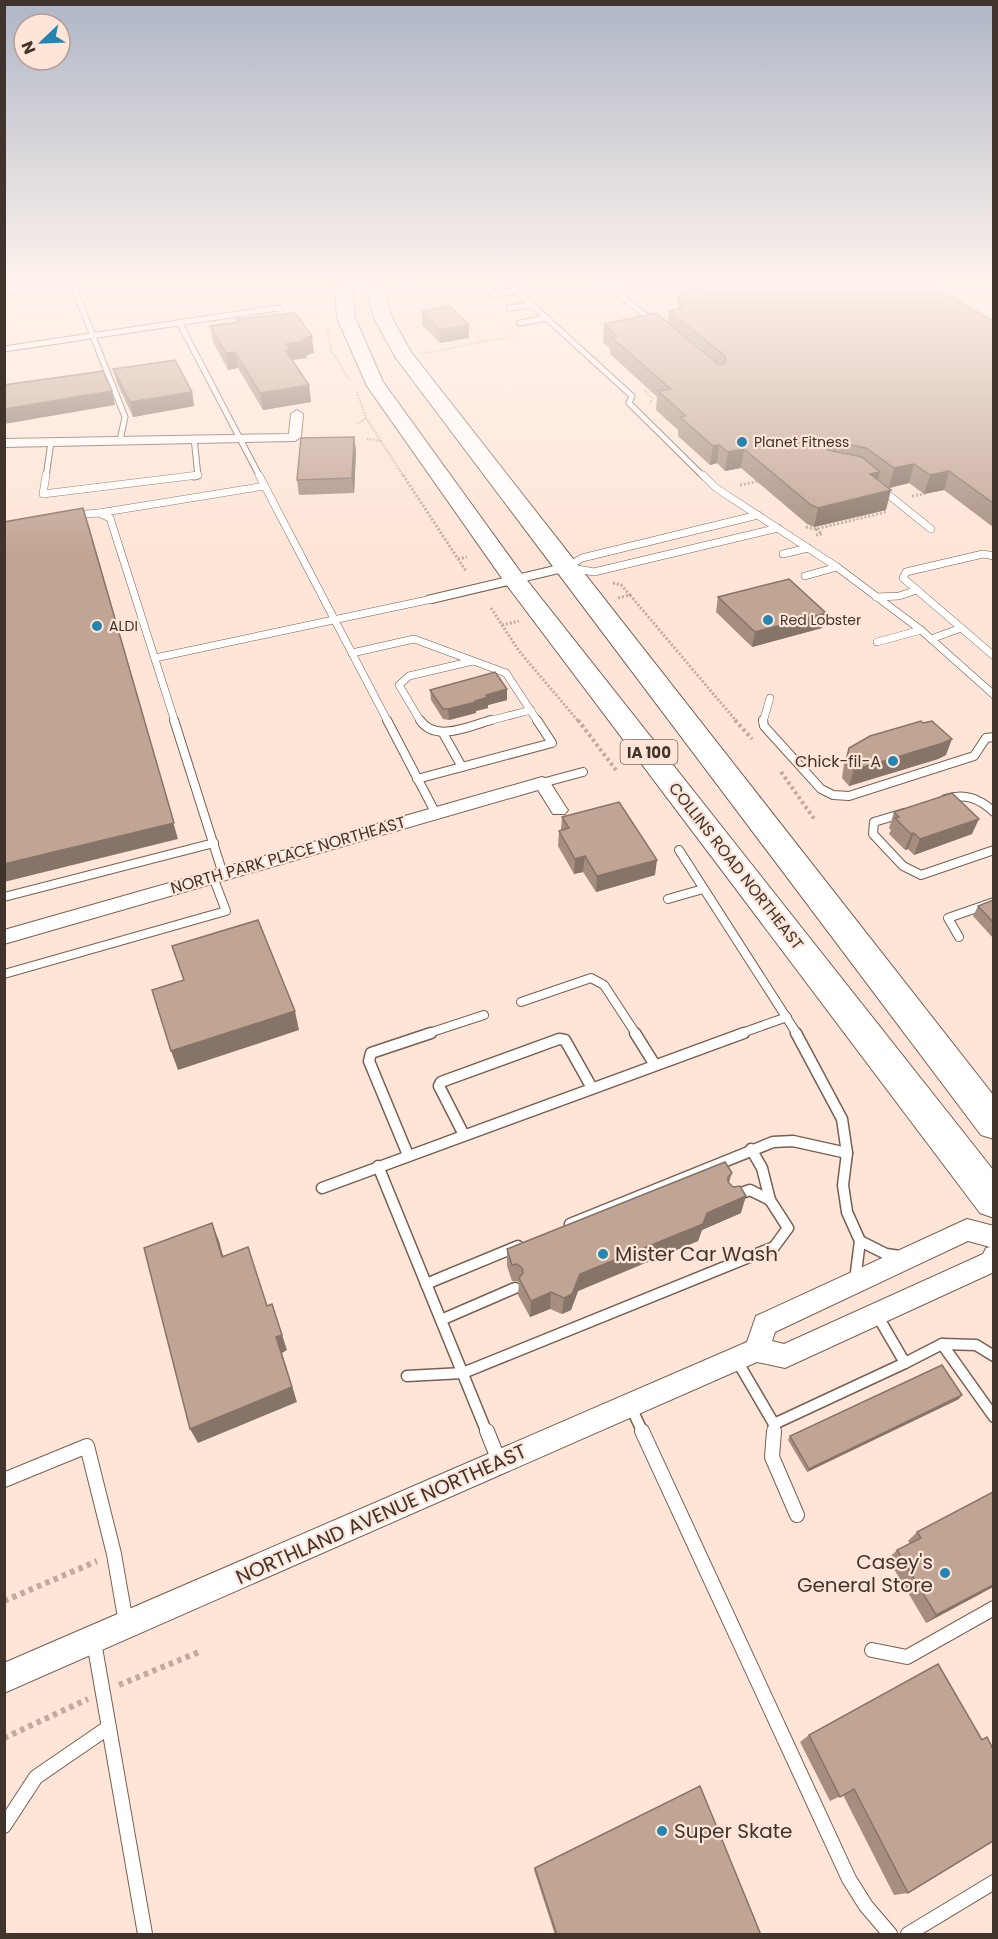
<svg xmlns="http://www.w3.org/2000/svg" width="998" height="1939" font-family="Poppins,sans-serif">
<style>
.lines{fill:none;stroke-linecap:round;stroke-linejoin:round}
.service-far4-casing{stroke:#795f4f;stroke-width:7}
.service-far3-casing{stroke:#795f4f;stroke-width:8}
.service-far2-casing{stroke:#795f4f;stroke-width:10}
.service-far1-casing{stroke:#795f4f;stroke-width:13}
.service-casing{stroke:#795f4f;stroke-width:16}
.minor-casing{stroke:#795f4f;stroke-width:2}
.trunk-casing{stroke:#795f4f;stroke-width:2}
.path-far3{stroke:#bfab9f;stroke-width:2;stroke-dasharray:1.5 1.5;stroke-linecap:butt}
.path-far2{stroke:#bfab9f;stroke-width:3;stroke-dasharray:2 2;stroke-linecap:butt}
.path-far1{stroke:#bfab9f;stroke-width:4;stroke-dasharray:3 3;stroke-linecap:butt}
.path{stroke:#bfab9f;stroke-width:6;stroke-dasharray:4.5 4.5;stroke-linecap:butt}
.service-far4{stroke:#fff;stroke-width:5}
.service-far3{stroke:#fff;stroke-width:7}
.service-far2{stroke:#fff;stroke-width:8}
.service-far1{stroke:#fff;stroke-width:10}
.service{stroke:#fff;stroke-width:14}
.minor{fill:#fff;fill-rule:evenodd}
.trunk{fill:#fff;fill-rule:evenodd}
.wall{fill:#a68e7f}
.shaded-wall{fill:#877468}
.building{fill:#c1a594;stroke:#877468;stroke-width:1.5}
.poi-dot{fill:#2485b0;stroke:#fee5d7;stroke-width:2}
.labels{text-anchor:middle;dominant-baseline:central;stroke-width:4.5;stroke-linejoin:round;paint-order:stroke}
.far-poi-label{font-size:14px;fill:#40342d;stroke:#fee5d7;text-anchor:start}
.shield{fill:#fee5d7;stroke:#796960;stroke-width:1.5}
.shield-label{font-size:15px;font-weight:bold;fill:#40342d}
.poi-label{font-size:16px;fill:#40342d;stroke:#fee5d7;text-anchor:end}
.street-label{font-size:16px;fill:#40342d;stroke:#fee5d7}
.near-poi-label{font-size:20px;fill:#40342d;stroke:#fee5d7;text-anchor:start}
.near-street-label{font-size:20px;fill:#40342d;stroke:#fee5d7}
</style>
<rect width="100%" height="100%" fill="#fee5d7"/>
<g class="lines">
<g class="service-far4-casing">
<g id="service-far4">
<path d="M72,283L125,417L120,440"/>
<path d="M508,283L632,396L629,403L704,477"/>
<path d="M605,283L655,323"/>
<path d="M659,283L669,284L688,297"/>
<path d="M614,290L656,283"/>
<path d="M4,292L70,283"/>
<path d="M492,295L516,291"/>
<path d="M509,308L531,305"/>
<path d="M179,322L260,477"/>
<path d="M520,323L546,318"/>
<path d="M4,349L278,308L287,321"/>
<path d="M46,477L51,442"/>
<path d="M194,477L198,476L194,438"/>
</g>
</g>
<g class="service-far3-casing">
<g id="service-far3">
<path d="M46,475L43,494L198,475"/>
<path d="M259,475L388,722"/>
<path d="M703,475L716,488L837,567L921,630L994,695"/>
<path d="M880,488L931,529"/>
<path d="M99,513L265,486"/>
<path d="M73,515L99,513L110,518L175,722"/>
<path d="M783,554L808,548"/>
<path d="M994,556L983,554L906,572L903,578L994,656"/>
<path d="M567,567L582,558L758,515"/>
<path d="M572,568L594,572L778,528"/>
<path d="M805,576L837,567"/>
<path d="M876,597L899,596L917,590"/>
<path d="M931,639L961,628"/>
<path d="M877,642L921,630"/>
<path d="M352,653L414,639L506,673L538,722"/>
<path d="M155,658L432,599"/>
<path d="M421,722L399,685L409,676L473,661"/>
<path d="M485,722L531,710"/>
<path d="M763,722L770,698"/>
</g>
</g>
<g class="service-far2-casing">
<g id="service-far2">
<path d="M174,720L223,874"/>
<path d="M387,720L435,812"/>
<path d="M420,720C435,743 470,726 491,720"/>
<path d="M763,720L764,726L821,789L833,795L849,796L974,756L986,738L994,737"/>
<path d="M443,733L462,767"/>
<path d="M417,779L552,743L537,720"/>
<path d="M542,783L583,772"/>
<path d="M945,799C965,793 979,798 994,812"/>
<path d="M904,813L874,822L873,834L903,866L921,875L994,850"/>
<path d="M679,850L797,1034"/>
<path d="M4,897L214,843"/>
<path d="M668,899L703,889"/>
<path d="M959,937L948,918L994,902"/>
<path d="M4,974L226,911L213,877"/>
<path d="M521,1002L591,978L604,985L636,1034"/>
<path d="M426,1034L484,1015"/>
<path d="M739,1034L787,1017"/>
</g>
</g>
<g class="service-far1-casing">
<g id="service-far1">
<path d="M635,1033L655,1065"/>
<path d="M796,1033L842,1119L847,1153L843,1185L847,1212L860,1241L855,1280"/>
<path d="M464,1135L439,1086L441,1082L559,1039L565,1040L592,1088"/>
<path d="M751,1149L762,1168L770,1200"/>
<path d="M408,1155L369,1061L371,1053L431,1033"/>
<path d="M378,1166L487,1433"/>
<path d="M322,1188L744,1033"/>
<path d="M570,1224L773,1142L793,1141L847,1153"/>
<path d="M860,1241L886,1254L900,1256"/>
<path d="M426,1284L518,1246"/>
<path d="M441,1320L515,1288"/>
<path d="M942,1344L976,1345L994,1356"/>
<path d="M736,1359L774,1424L905,1363L877,1315"/>
<path d="M905,1363L942,1344L994,1417"/>
<path d="M407,1376L463,1373L774,1247L788,1228L770,1200L750,1190L733,1196"/>
<path d="M630,1405L643,1433"/>
<path d="M773,1433L774,1424"/>
</g>
</g>
<g class="service-casing">
<g id="service">
<path d="M487,1431L499,1461"/>
<path d="M642,1431L849,1879L866,1906L890,1934"/>
<path d="M774,1431L772,1457L797,1515"/>
<path d="M4,1480L87,1446L114,1554L126,1623"/>
<path d="M94,1642L145,1934"/>
<path d="M872,1650L907,1657L994,1608"/>
<path d="M4,1826L36,1777L109,1727"/>
<path d="M908,1934L994,1882"/>
</g>
</g>
<g class="minor-casing">
<g id="minor">
<path d="M297,410L303,414L301,437L295,441L4,447V439L289,434L291,414Z"/>
<path d="M567,563L572,564L574,567L572,570L432,603L425,599L427,596Z"/>
<path d="M542,777L548,779L565,806L568,810L565,814H553L538,790L4,944V930Z"/>
<path d="M967,1219L994,1226V1272L785,1368L757,1362L4,1693V1663L747,1342L756,1316ZM968,1241L990,1247L986,1248L983,1254L784,1344L772,1341L775,1332Z"/>
</g>
</g>
<g class="trunk-casing">
<g id="trunk">
<path d="M335,283H351L355,318L383,382L522,574L994,1171V1218L980,1213L506,584L367,386L337,318Z"/>
<path d="M365,283H381L392,318L411,352L994,1096V1139L981,1135L396,358L374,318Z"/>
</g>
</g>
<g class="path-far3">
<path d="M399,283L401,303"/>
<path d="M323,293L321,301L323,312"/>
<path d="M451,309L442,300L454,298"/>
<path d="M467,325L483,341"/>
<path d="M327,328L331,350L350,381"/>
<path d="M425,353L515,336"/>
<path d="M645,391L652,398L650,404"/>
<path d="M357,392L366,418L404,477"/>
<path d="M357,424L366,418"/>
<path d="M367,439L381,441"/>
</g>
<g class="path-far2">
<path d="M403,475L466,571"/>
<path d="M740,485L759,481"/>
<path d="M912,496L924,494V490"/>
<path d="M806,527L816,529L886,512"/>
<path d="M816,529L822,534L816,535"/>
<path d="M458,559L467,557"/>
<path d="M613,583L621,585L630,595L618,598"/>
<path d="M630,595L737,722"/>
<path d="M491,608L519,651L579,722"/>
<path d="M502,625L519,621"/>
</g>
<g class="path-far1">
<path d="M578,720L616,770"/>
<path d="M735,720L752,739"/>
<path d="M781,772L815,820"/>
</g>
<g class="path">
<path d="M4,1601L97,1561"/>
<path d="M119,1685L199,1652"/>
<path d="M4,1738L88,1699"/>
</g>
<use href="#service-far4" class="service-far4"/>
<use href="#service-far3" class="service-far3"/>
<use href="#service-far2" class="service-far2"/>
<use href="#service-far1" class="service-far1"/>
<use href="#service" class="service"/>
<use href="#minor" class="minor"/>
<use href="#trunk" class="trunk"/>
</g>
<g class="wall">
<path d="M674,283H928L993,321V527L944,490L924,494L909,483L889,488L878,479L886,510L814,527L807,524L741,468L725,471L717,463L710,465L678,436V430L656,410L657,397L610,354V349L603,342L604,324L668,322L669,311L677,309L679,291L685,290Z"/>
<path d="M422,311L469,338L440,343L422,325Z"/>
<path d="M236,319L314,353L307,355V358L292,360L309,385L311,402L263,410L238,368L228,370L213,342L210,326L237,322Z"/>
<path d="M113,369L192,392L194,406L133,417L117,383Z"/>
<path d="M354,437L356,451L354,493L299,495L297,480Z"/>
<path d="M718,597L826,613L822,628L752,647L716,612Z"/>
<path d="M430,690L507,700L488,705V708L476,711V713L449,720L443,719L431,700Z"/>
<path d="M849,748L946,755L938,759L849,786L842,778L844,764Z"/>
<path d="M894,812L972,834L914,855L908,849L905,850L889,834L891,830L889,828Z"/>
<path d="M562,817L655,875L596,892L583,872L574,874L558,846L559,831L561,830Z"/>
<path d="M993,900V938L973,916L978,906Z"/>
<path d="M732,1173L729,1183L741,1213L702,1230L698,1241L578,1291L571,1310L562,1314L550,1309L530,1317L518,1295L519,1282L516,1281H512L507,1266V1249Z"/>
<path d="M959,1399L807,1472L788,1440L790,1436Z"/>
<path d="M917,1532L993,1587L926,1623L888,1559L897,1550L910,1544L908,1541Z"/>
<path d="M809,1735L982,1739L987,1737L908,1893L894,1895L843,1795L830,1801L800,1742Z"/>
<path d="M535,1868L761,1935H555L534,1870Z"/>
</g>
<g class="shaded-wall">
<path d="M4,283H22L4,285Z"/>
<path d="M469,325V338L440,343L439,330Z"/>
<path d="M312,336L314,353L307,355V358L291,360L286,351V344Z"/>
<path d="M235,352L238,368L228,370L226,353Z"/>
<path d="M309,385L311,402L263,410L260,393Z"/>
<path d="M112,391L115,405L4,424V409Z"/>
<path d="M192,392L194,406L133,417L130,402Z"/>
<path d="M354,437L356,451L354,493L352,478Z"/>
<path d="M832,441L827,460V444Z"/>
<path d="M719,445L717,463L710,465L713,446Z"/>
<path d="M744,449L741,468L725,471L728,452Z"/>
<path d="M914,464L909,483L889,488L894,468Z"/>
<path d="M949,471L944,490L924,494L930,475Z"/>
<path d="M880,472L875,491L870,474Z"/>
<path d="M891,490L886,510L814,527L818,508Z"/>
<path d="M88,523L178,839L4,882V864Z"/>
<path d="M826,613L822,628L752,647L755,632Z"/>
<path d="M507,689V700L488,705V708L476,711V713L449,720L448,709L475,701L486,695Z"/>
<path d="M952,739L946,755L938,759L849,786L854,770Z"/>
<path d="M979,819L972,834L914,855L920,839Z"/>
<path d="M914,833L908,849L905,850L911,834Z"/>
<path d="M585,856L583,872L574,874L575,859Z"/>
<path d="M657,860L655,875L596,892L597,876Z"/>
<path d="M295,1011L299,1030L178,1070L171,1051Z"/>
<path d="M746,1196L741,1213L702,1230L698,1241L578,1291L571,1310L562,1314L564,1298L580,1274L707,1213Z"/>
<path d="M212,1223L219,1241L228,1273L222,1257Z"/>
<path d="M551,1292L550,1309L530,1317L531,1301Z"/>
<path d="M272,1304L287,1350L282,1353L297,1402L198,1443L190,1429L276,1337Z"/>
<path d="M962,1395L959,1399L807,1472L809,1469Z"/>
<path d="M993,1585V1587L926,1623L936,1615Z"/>
</g>
<g class="building">
<path d="M701,283H928L993,321V503L949,471L930,475L914,464L894,468L866,448L832,441L827,444L828,450L862,457L880,472L870,474L891,490L818,508L811,505L744,449L728,452L719,445L713,446L680,417L686,416L658,391L671,389L611,337L617,336L604,324L656,313L718,364H724L726,360L725,356L669,311L684,308L678,304L687,303L678,297L685,295L679,291L694,289L702,291L705,285Z"/>
<path d="M450,306L469,325L439,330L422,311Z"/>
<path d="M295,313L312,336L303,339L305,341L286,344L290,350L286,351L309,385L260,393L235,352L226,353L210,326L238,322L236,319Z"/>
<path d="M175,360L192,392L130,402L113,369Z"/>
<path d="M103,371L112,391L4,409V385Z"/>
<path d="M354,437L352,478L297,480L301,438Z"/>
<path d="M83,508L174,823L4,864V522Z"/>
<path d="M789,579L826,613L755,632L718,597Z"/>
<path d="M495,672L507,689L486,695L488,697L475,701L476,702L448,709H443L430,690Z"/>
<path d="M921,721L923,723L932,721L952,739L943,743L854,770L846,762L849,748L870,736Z"/>
<path d="M952,793L979,819L920,839L914,833L911,834L895,818L899,817L894,812Z"/>
<path d="M619,802L657,860L597,876L585,856L575,859L559,831L569,828L562,817Z"/>
<path d="M993,900V922L978,906Z"/>
<path d="M258,920L295,1011L171,1051L152,990L184,980L172,946Z"/>
<path d="M725,1162L732,1173L728,1177V1182L733,1187L740,1186L746,1196L707,1213L703,1224L580,1274L572,1294L564,1298L551,1292L531,1301L519,1278L523,1273L522,1268L517,1264L512,1265L507,1249Z"/>
<path d="M212,1223L222,1257L248,1247L267,1306L272,1304L282,1335L276,1337L292,1387L190,1429L144,1248Z"/>
<path d="M942,1365L962,1395L809,1469L790,1436Z"/>
<path d="M993,1492V1585L936,1615L897,1550L921,1538L917,1532Z"/>
<path d="M938,1664L982,1740L987,1737L993,1749V1841L908,1893L854,1789L840,1797L809,1735Z"/>
<path d="M700,1786L761,1935H557L535,1868Z"/>
</g>
<linearGradient id="sky" x2="0" y2="1"><stop stop-color="#afb6c6"/><stop offset="0.51" stop-color="#fff3ed"/><stop offset="1" stop-color="#fff3ed" stop-opacity="0"/></linearGradient>
<rect width="998" height="555" fill="url(#sky)"/>
<g class="poi-dot">
<circle cx="742" cy="442" r="6"/>
<circle cx="768" cy="620" r="6"/>
<circle cx="97" cy="626" r="6"/>
<circle cx="893" cy="761" r="6"/>
<circle cx="603" cy="1254" r="6"/>
<circle cx="945" cy="1573" r="6"/>
<circle cx="662" cy="1831" r="6"/>
</g>
<g class="labels">
<g class="far-poi-label">
<text x="754" y="442">Planet Fitness</text>
<text x="780" y="620">Red Lobster</text>
<text x="109" y="626">ALDI</text>
</g>
<rect class="shield" x="620.5" y="740" width="57" height="24" rx="4.5"/>
<g class="shield-label">
<text x="649" y="752">IA 100</text>
</g>
<g class="poi-label">
<text x="881" y="761">Chick-fil-A</text>
</g>
<g class="street-label">
<text transform="translate(288 855) rotate(-16)">NORTH PARK PLACE NORTHEAST</text>
<text transform="translate(736 866) rotate(52)">COLLINS ROAD NORTHEAST</text>
</g>
<g class="near-poi-label">
<text x="615" y="1254">Mister Car Wash</text>
<text x="933" y="1562" text-anchor="end">Casey's<tspan x="933" dy="23">General Store</tspan></text>
<text x="674" y="1831">Super Skate</text>
</g>
<g class="near-street-label">
<text transform="translate(381 1514) rotate(-24)">NORTHLAND AVENUE NORTHEAST</text>
</g>
</g>
<rect width="998" height="1939" fill="none" stroke="#40342d" stroke-width="12"/>
<g transform="translate(42 42) rotate(247)"><circle r="28" fill="#fee5d7" stroke="#b29e93" stroke-width="1.5"/>
<path d="M0-4.5L10 22L0 15L-10 22Z" fill="#2485b0"/>
<text y="-9" font-size="16" font-weight="bold" text-anchor="middle" fill="#40342d">N</text>
</g>
</svg>
